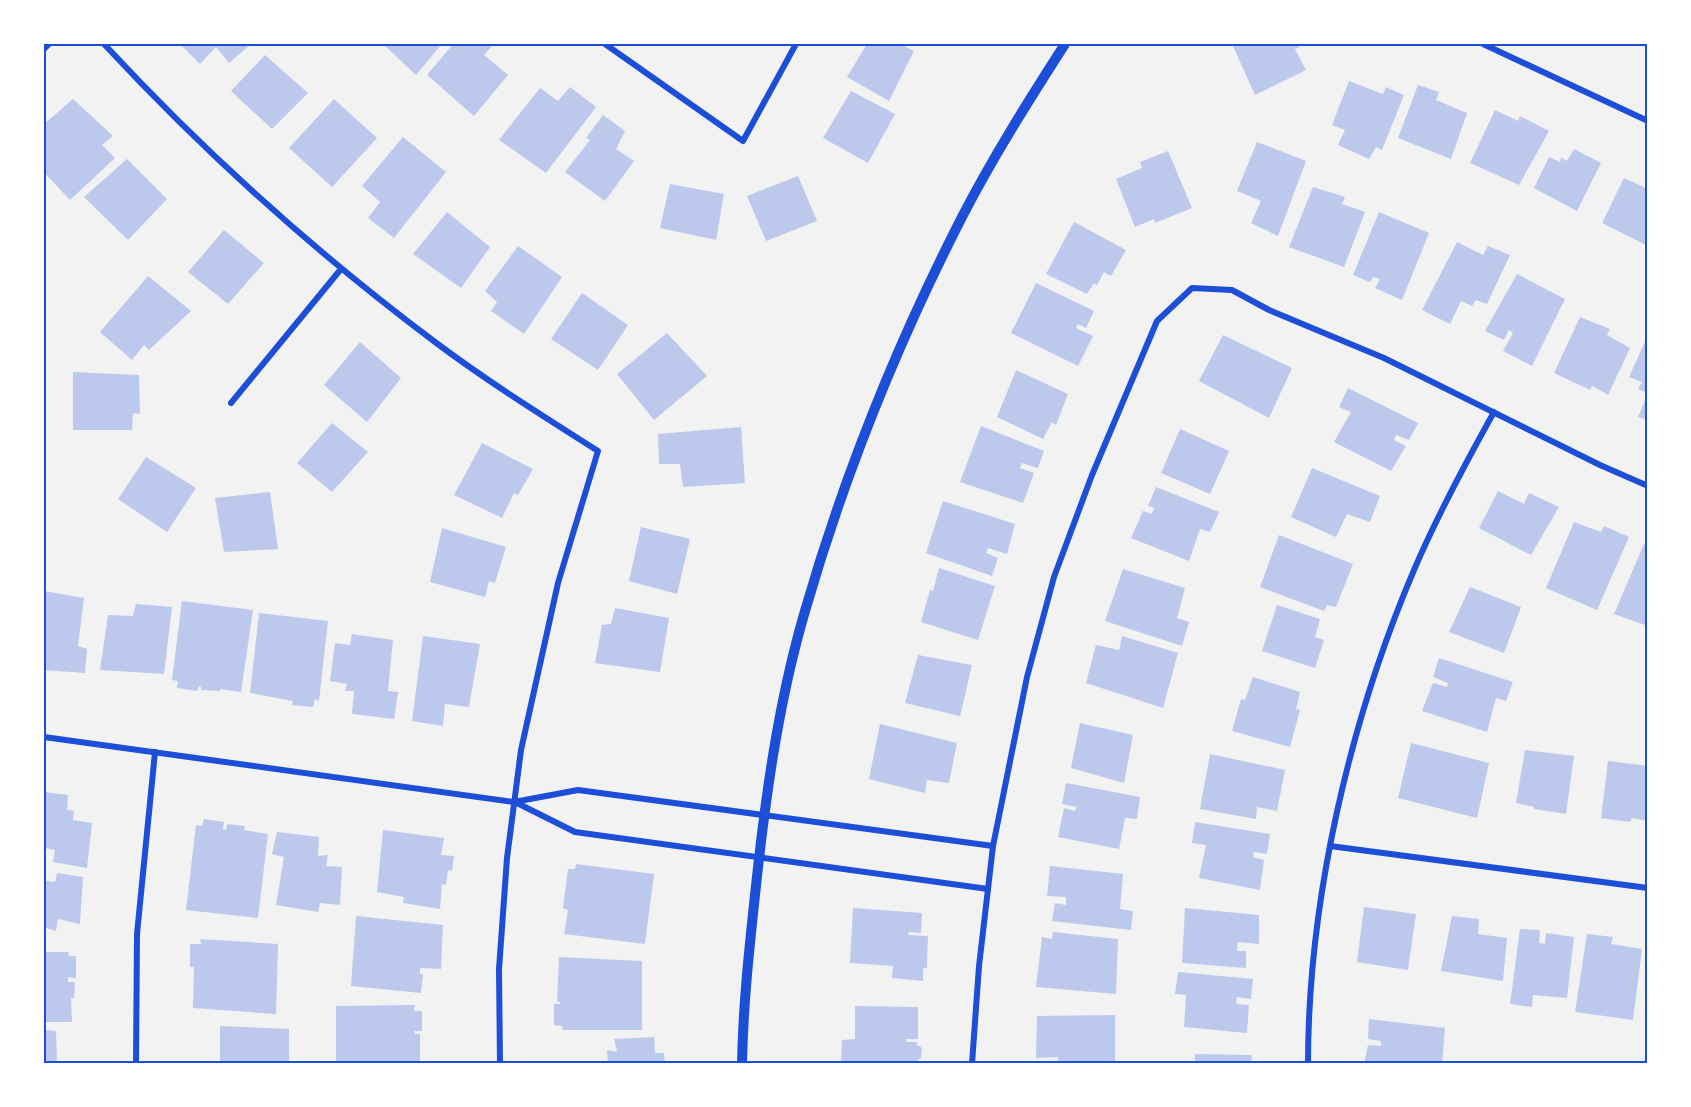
<svg xmlns="http://www.w3.org/2000/svg" width="1691" height="1107" font-family="'Work Sans',sans-serif">
<style>
.building{fill:#bdc9ec}
.lines{fill:none;stroke-linecap:round;stroke-linejoin:round}
.minor{stroke:#1d4ed8;stroke-width:6}
.tertiary{stroke:#1d4ed8;stroke-width:10}
.neatline{fill:none;stroke:#1d4ed8;stroke-width:2}
</style>
<rect width="100%" height="100%" fill="#f2f2f2"/>
<g class="building">
<path d="M180,44H251L229,63L216,47L200,64Z"/>
<path d="M383,44H442L416,75Z"/>
<path d="M453,44H494L484,55L508,75L474,116L427,75Z"/>
<path d="M867,44H900L914,51L889,101L847,77Z"/>
<path d="M1232,44H1300L1301,46L1295,49L1306,70L1255,95Z"/>
<path d="M265,55L308,93L272,129L231,91Z"/>
<path d="M1349,81L1383,94L1386,87L1404,95L1382,150L1376,147L1369,159L1338,145L1345,130L1332,125Z"/>
<path d="M1418,85L1439,92L1436,100L1467,113L1451,159L1398,138Z"/>
<path d="M570,87L596,107L546,173L499,140L540,88L558,101Z"/>
<path d="M851,91L895,114L868,163L823,138Z"/>
<path d="M73,99L113,136L102,145L115,158L70,200L44,172V124Z"/>
<path d="M334,99L377,138L332,187L289,148Z"/>
<path d="M1495,110L1518,121L1520,116L1549,131L1519,185L1470,163Z"/>
<path d="M603,115L625,131L616,149L634,161L605,201L565,172L590,140L586,138Z"/>
<path d="M403,137L446,172L394,238L368,218L380,202L362,186Z"/>
<path d="M1257,142L1306,161L1278,236L1251,223L1261,201L1237,191Z"/>
<path d="M1574,149L1601,163L1577,211L1534,188L1549,157L1560,162L1561,157L1567,161Z"/>
<path d="M1168,151L1192,208L1155,223L1154,219L1135,227L1116,179L1142,168L1140,162Z"/>
<path d="M127,159L167,199L128,240L84,197Z"/>
<path d="M798,176L817,221L766,241L747,196Z"/>
<path d="M1624,178L1648,189V246L1602,223Z"/>
<path d="M670,184L724,194L716,240L660,228Z"/>
<path d="M1313,187L1345,197L1342,204L1365,212L1344,267L1289,247Z"/>
<path d="M447,212L490,247L461,288L413,254Z"/>
<path d="M1379,212L1429,233L1402,300L1375,288L1380,279L1373,277L1370,282L1353,275Z"/>
<path d="M1074,222L1126,250L1111,276L1104,272L1097,285L1094,283L1087,294L1046,274Z"/>
<path d="M224,230L264,263L228,304L188,272Z"/>
<path d="M1457,242L1483,255L1488,246L1510,255L1487,304L1476,300L1472,306L1461,301L1450,324L1422,310Z"/>
<path d="M518,246L562,277L524,334L491,311L497,302L485,291Z"/>
<path d="M1517,274L1565,299L1532,366L1503,351L1513,333L1509,330L1504,340L1485,331Z"/>
<path d="M148,276L191,311L149,350L144,345L132,360L100,332Z"/>
<path d="M1036,283L1094,311L1086,328L1078,324L1076,328L1093,336L1078,366L1011,333Z"/>
<path d="M582,293L628,325L598,370L551,339Z"/>
<path d="M1580,317L1610,329L1607,335L1630,348L1608,395L1592,386L1590,390L1554,373Z"/>
<path d="M667,333L707,376L654,420L617,374Z"/>
<path d="M1223,335L1292,368L1269,418L1199,381Z"/>
<path d="M1648,335V393L1638,389L1642,382L1629,377Z"/>
<path d="M360,342L401,378L367,422L324,385Z"/>
<path d="M1016,370L1068,394L1056,425L1052,422L1043,439L997,417Z"/>
<path d="M73,372L139,375L140,414L133,413L132,430H73Z"/>
<path d="M1348,388L1418,423L1409,440L1396,435L1394,440L1406,446L1391,471L1334,442L1351,412L1339,407Z"/>
<path d="M1648,393V420L1638,417Z"/>
<path d="M332,423L368,452L332,492L297,463Z"/>
<path d="M981,426L1044,451L1038,468L1022,463L1020,468L1034,473L1023,503L960,482Z"/>
<path d="M741,427L745,483L683,487L680,464H659L658,434Z"/>
<path d="M1180,429L1229,451L1210,494L1161,473Z"/>
<path d="M482,443L533,469L518,495L514,493L502,518L454,495Z"/>
<path d="M146,457L196,488L167,532L118,499Z"/>
<path d="M1312,468L1380,496L1370,522L1347,514L1336,537L1291,517Z"/>
<path d="M1156,487L1219,512L1210,532L1200,529L1189,561L1131,538L1143,511L1152,514L1154,508L1148,506Z"/>
<path d="M1498,491L1524,504L1529,493L1559,507L1531,555L1479,528Z"/>
<path d="M270,492L278,549L224,552L215,498Z"/>
<path d="M943,501L1015,524L1007,554L988,548L986,553L998,558L992,576L926,553Z"/>
<path d="M1574,522L1601,532L1604,526L1629,537L1597,610L1546,588Z"/>
<path d="M641,527L690,539L677,594L629,581Z"/>
<path d="M442,528L506,547L495,583L489,581L485,597L430,582Z"/>
<path d="M1279,535L1353,564L1336,607L1327,605L1324,611L1260,587Z"/>
<path d="M1644,544L1648,546V626L1614,614Z"/>
<path d="M939,568L995,586L978,640L921,622L930,590L933,591Z"/>
<path d="M1123,569L1185,588L1177,618L1189,622L1182,646L1105,621Z"/>
<path d="M1470,587L1521,607L1504,653L1449,632Z"/>
<path d="M44,591L84,598L78,646L87,649L85,673L44,670Z"/>
<path d="M182,601L253,610L241,692L220,689V691L201,690V687L199,686L197,691L177,688L178,681L172,680Z"/>
<path d="M136,604L172,607L164,674L100,670L108,615L133,616Z"/>
<path d="M1277,605L1320,619L1315,637L1324,640L1315,668L1262,651Z"/>
<path d="M615,608L669,618L660,672L595,663L602,625L611,624Z"/>
<path d="M259,613L328,621L319,701L315,699L313,707L292,705L293,701L250,693Z"/>
<path d="M352,634L393,640L388,691L398,692L394,719L352,714L354,691H345L347,684L330,681L335,643L350,645Z"/>
<path d="M423,636L480,644L469,707L445,704L443,726L412,721Z"/>
<path d="M1122,636L1178,653L1163,708L1086,683L1096,645L1119,650Z"/>
<path d="M918,655L972,665L960,716L905,703Z"/>
<path d="M1439,658L1513,682L1506,701L1496,698L1487,732L1422,711L1433,683L1447,687L1448,683L1433,677Z"/>
<path d="M1253,677L1300,692L1296,709L1300,710L1290,747L1232,731L1241,699L1245,700Z"/>
<path d="M1080,723L1133,735L1124,783L1071,768Z"/>
<path d="M880,724L957,743L949,783L927,780L925,793L869,779Z"/>
<path d="M1411,743L1489,763L1477,818L1398,798Z"/>
<path d="M1525,750L1574,756L1566,814L1534,809V807L1516,803Z"/>
<path d="M1210,754L1285,770L1277,811L1257,807L1256,819L1200,809Z"/>
<path d="M1608,761L1648,766V821L1632,818L1630,822L1601,818Z"/>
<path d="M1066,783L1140,797L1137,819L1125,818L1119,849L1058,837L1064,808L1075,811L1076,807L1062,804Z"/>
<path d="M44,792L68,795L67,810L74,811L73,820L92,823L87,868L53,862L55,850L44,848Z"/>
<path d="M204,819L224,822L223,829L226,830L227,824L245,826L244,830L268,834L258,918L186,910L196,825L202,826Z"/>
<path d="M1195,822L1270,834L1267,854L1254,852L1253,857L1264,860L1260,890L1199,878L1206,845L1192,843Z"/>
<path d="M383,830L444,838L441,855L454,856L452,871L448,870L446,885L442,884L440,909L403,903L404,897L377,892Z"/>
<path d="M277,832L319,837L318,856L328,855L326,866L342,867L340,905L320,903L318,912L276,905L284,857L272,854Z"/>
<path d="M576,864L654,874L645,944L564,934L568,910L563,908L568,869H575Z"/>
<path d="M1050,866L1123,874L1120,909L1133,911L1131,930L1052,921L1055,903L1066,905V897L1047,896Z"/>
<path d="M57,873L83,877L80,924L58,919L56,931L46,928L44,939V881L55,882Z"/>
<path d="M1364,907L1416,914L1408,970L1357,962Z"/>
<path d="M853,908L922,913L921,933L909,932L908,935L928,936L927,968H923V981L892,978L893,966L850,963Z"/>
<path d="M1185,908L1259,915V944L1238,942L1237,951H1246V968L1182,963Z"/>
<path d="M356,916L443,925L441,969L420,968V974H423L421,993L351,986Z"/>
<path d="M1452,916L1479,919L1478,934L1507,938L1503,981L1441,971Z"/>
<path d="M1520,929L1540,930L1539,943L1545,944L1546,933L1574,937L1567,998L1533,995L1532,1007L1510,1004Z"/>
<path d="M1053,932L1118,939L1116,994L1036,987L1042,937L1052,939Z"/>
<path d="M1587,934L1613,937L1611,944L1642,949L1633,1020L1575,1012Z"/>
<path d="M200,939L278,944L276,1014L193,1008L194,967H190V944H201Z"/>
<path d="M44,952H68L69,956H76V978L68,977V982H75L74,998H71L72,1022H44Z"/>
<path d="M559,957L642,961V1030H563L562,1026L554,1025V1004H560V1002L557,1001Z"/>
<path d="M1178,972L1253,979L1251,999L1237,997L1236,1004L1249,1005L1247,1033L1184,1027L1186,995L1175,994Z"/>
<path d="M415,1005L414,1011H422V1031H414L415,1034H420V1064H336V1006Z"/>
<path d="M855,1006L918,1007V1039H906V1042H917V1045L922,1048L921,1058L918,1060V1062L841,1061L842,1040L855,1039Z"/>
<path d="M1115,1015V1064H1058V1057L1036,1058L1037,1016Z"/>
<path d="M1369,1019L1445,1028L1442,1064H1364L1368,1045L1381,1046V1041L1368,1039Z"/>
<path d="M220,1026L289,1029V1064H220Z"/>
<path d="M44,1030L56,1031L57,1064H44Z"/>
<path d="M654,1037L655,1053H664L665,1064H608L607,1050L617,1052L614,1039Z"/>
<path d="M1195,1054L1252,1055L1251,1064H1195Z"/>
</g>
<g class="lines">
<g class="minor">
<path d="M104,44C205,153 315,252 435,342C487,381 543,416 598,451L558,583L521,750L507,858L499,969L500,1064"/>
<path d="M605,44L743,141L796,44"/>
<path d="M1483,44L1648,121"/>
<path d="M44,49L49,44"/>
<path d="M231,403L341,269"/>
<path d="M44,737L514,802L578,790L993,846"/>
<path d="M515,802L575,832L988,889"/>
<path d="M1330,846L1648,888"/>
<path d="M136,1064L137,934L155,752"/>
<path d="M972,1064L979,966L993,846L1027,677L1054,577L1092,475L1157,321L1192,288L1232,290L1269,310L1384,358L1600,465L1648,486"/>
<path d="M1308,1064C1308,900 1350,720 1414,570C1437,516 1465,464 1494,412"/>
</g>
<path class="tertiary" d="M742,1064C743,1007 749,951 755,895C765,800 778,703 805,611C844,476 898,342 962,217C993,157 1029,100 1065,44"/>
</g>
<rect width="1691" height="1107" fill="none" stroke="#ffffff" stroke-width="90"/>
<rect x="45" y="45" width="1601" height="1017" class="neatline"/>
</svg>
